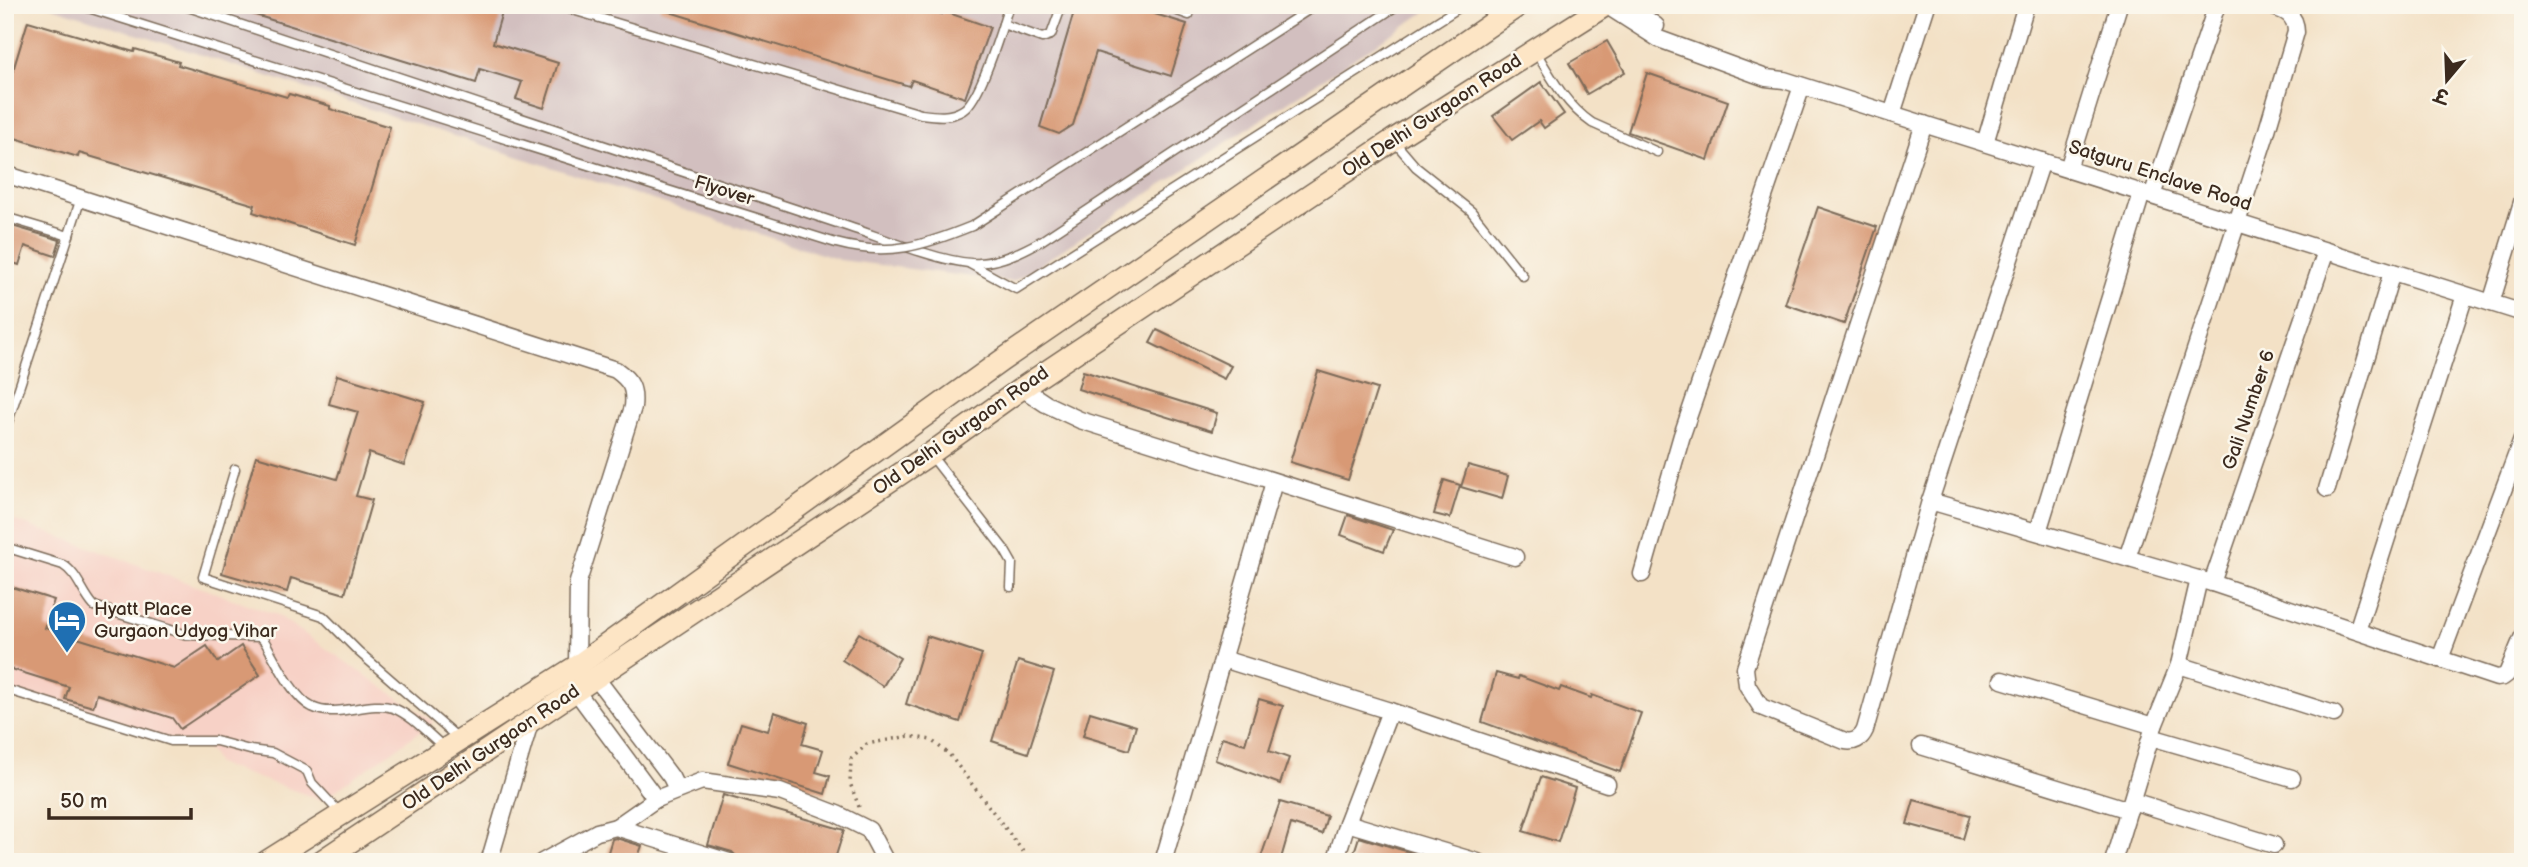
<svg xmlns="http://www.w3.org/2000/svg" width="2528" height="867" font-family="'Balsamiq Sans','Playpen Sans Deva',sans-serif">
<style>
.built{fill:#f7d1c6}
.industrial{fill:#d2bfbf}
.building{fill:#d89975}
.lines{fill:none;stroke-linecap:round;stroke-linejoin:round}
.service-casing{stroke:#7b6a59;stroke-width:11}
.minor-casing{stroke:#7b6a59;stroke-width:19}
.secondary-casing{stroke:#7b6a59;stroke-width:24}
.path{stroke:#7b6a59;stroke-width:3.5;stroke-dasharray:2 5;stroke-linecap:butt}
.service{stroke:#fff;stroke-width:8}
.minor{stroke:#fff;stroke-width:16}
.secondary{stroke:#fde5c5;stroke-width:21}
.service-bridge-casing{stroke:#7b6a59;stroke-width:11;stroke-linecap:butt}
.service-bridge{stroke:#fff;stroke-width:8}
.labels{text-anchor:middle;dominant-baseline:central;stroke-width:5;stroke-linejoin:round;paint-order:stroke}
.street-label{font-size:19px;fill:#3b2a1e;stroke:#fbf7ec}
.poi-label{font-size:19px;fill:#3b2a1e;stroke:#fbf7ec;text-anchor:start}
</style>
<rect width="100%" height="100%" fill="#fbf7ec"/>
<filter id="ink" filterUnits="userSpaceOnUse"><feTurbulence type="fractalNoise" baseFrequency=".0143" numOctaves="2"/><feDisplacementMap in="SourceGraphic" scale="14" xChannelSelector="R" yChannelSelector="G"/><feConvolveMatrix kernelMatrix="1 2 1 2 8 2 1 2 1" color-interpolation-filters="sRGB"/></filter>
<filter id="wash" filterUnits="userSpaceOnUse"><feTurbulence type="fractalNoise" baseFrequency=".00686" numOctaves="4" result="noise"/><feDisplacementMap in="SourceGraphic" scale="28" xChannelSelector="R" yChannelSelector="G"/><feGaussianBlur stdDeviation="1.57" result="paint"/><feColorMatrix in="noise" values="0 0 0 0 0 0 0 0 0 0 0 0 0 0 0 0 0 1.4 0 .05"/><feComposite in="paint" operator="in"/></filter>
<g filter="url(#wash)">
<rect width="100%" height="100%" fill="#f3e1c6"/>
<path class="built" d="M5,517L277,615L434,722L322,800L217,764L210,751L5,691Z"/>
<path class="industrial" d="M46,5H1436L1013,282L840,260Z"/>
<g id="blocks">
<g class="building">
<path d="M236,5H504L493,43L558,63L544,108L516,99L522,82L480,69L476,83L236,9Z"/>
<path d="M660,5H913L942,14L943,11L990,27L965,98L912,80L909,86L660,9Z"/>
<path d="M1076,5H1126L1187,24L1171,76L1096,52L1073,125L1059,134L1040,127Z"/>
<path d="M28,21L134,52L135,49L179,62L178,65L287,97L289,94L330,106V109L390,127L355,245L253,212L255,205L79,153L78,157L5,135V97Z"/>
<path d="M1607,41L1625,72L1587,94L1569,63Z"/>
<path d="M1647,73L1728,101L1708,160L1628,132Z"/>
<path d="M1541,82L1564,114L1544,128L1539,121L1512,140L1493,116Z"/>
<path d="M1818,207L1877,227L1844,324L1785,304Z"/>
<path d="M5,224L60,240L55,256L25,246L19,265L5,260Z"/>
<path d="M1157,330L1231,366L1224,379L1150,343Z"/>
<path d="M1083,371L1217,413L1212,431L1078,389Z"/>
<path d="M1318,371L1377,389L1348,480L1290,462Z"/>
<path d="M337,375L425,402L404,465L369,453L356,496L372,500L345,594L291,578L287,592L222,573L256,456L337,479L358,412L329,404Z"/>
<path d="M1468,465L1508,476L1502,499L1461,487Z"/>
<path d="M1444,480L1460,485L1450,518L1434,514Z"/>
<path d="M1348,515L1393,530L1384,551L1341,535Z"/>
<path d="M5,585L54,600L45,628L174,668L207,646L218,662L241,646L260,675L180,729L172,718L97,694L93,707L65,699L69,687L5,667Z"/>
<path d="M859,633L900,658L883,686L842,660Z"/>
<path d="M927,636L982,654L960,722L906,704Z"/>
<path d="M1018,661L1054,672L1028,753L992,741Z"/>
<path d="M1496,673L1518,679L1519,676L1559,691L1561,687L1591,698L1592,695L1641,713L1620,772L1482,722Z"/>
<path d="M1259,699L1283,706L1269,751L1289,758L1280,784L1215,760L1222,737L1245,744Z"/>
<path d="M774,712L808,723L802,744L823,750L816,772L830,776L825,794L728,763L741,723L768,731Z"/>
<path d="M1090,712L1136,726L1129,750L1083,736Z"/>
<path d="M1541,777L1575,788L1558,842L1523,831Z"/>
<path d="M723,795L844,830L834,862H751L738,858L732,852L708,845Z"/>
<path d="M1914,800L1970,815L1963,839L1907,824Z"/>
<path d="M1280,802L1327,816L1322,834L1291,824L1280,862H1276L1261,857Z"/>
<path d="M1359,837L1439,861V862H1351Z"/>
<path d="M616,838L642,846L636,862H605L612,839Z"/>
</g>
</g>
</g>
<g filter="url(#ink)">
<use href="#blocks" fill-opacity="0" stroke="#7b6a59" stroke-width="2"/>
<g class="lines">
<g class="service-casing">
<g id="service">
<path d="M182,5L849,227C880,237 950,266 980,263C1002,261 1021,252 1041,241L1398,5"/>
<path d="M556,5L921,114C936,116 950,118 963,110C981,99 1002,27 1009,5"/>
<path d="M1161,5L1189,15"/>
<path d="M1003,24L1042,38L1051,35L1062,5"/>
<path d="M1536,52C1552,79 1566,105 1592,123L1657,152"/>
<path d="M1393,140L1416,167L1471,211L1523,276"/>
<path d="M5,217L69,236"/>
<path d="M970,264L1016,289L1463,5"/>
<path d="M5,431L81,198"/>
<path d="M930,454L1004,549L1012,563L1011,587"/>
<path d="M235,469L203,577L323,616L359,652L458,738"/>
<path d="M5,547L63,565C78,574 82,593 94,606L187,635L260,637L265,642C275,659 294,699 312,707C336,719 369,700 393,708C412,715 430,736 445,748"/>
<path d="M5,689L171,741H216L250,750L273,753L307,771L312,783L341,814"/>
</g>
</g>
<g class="minor-casing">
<g id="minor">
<path d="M1606,5L1659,39L1766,78L1784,80L2523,313"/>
<path d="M1632,5L1641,15L1656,26"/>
<path d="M1892,114L1927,5"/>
<path d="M1924,124L1745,668L1747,685L1761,707L1845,741C1854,743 1861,739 1865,730L1930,501L2042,161"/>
<path d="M1985,143L2026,5"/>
<path d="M2068,169L2119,5"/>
<path d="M5,174L616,370C631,381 635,388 633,407L578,582L577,666"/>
<path d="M2152,196L2217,5"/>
<path d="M2491,303L2523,199"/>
<path d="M1022,388L1046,404L1080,420L1515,557"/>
<path d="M2327,489L2392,272"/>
<path d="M1930,501L2212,583L2497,678L2503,677L2507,674L2523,636"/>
<path d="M2038,532L2142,193"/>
<path d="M2127,558L2265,137L2296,32C2296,13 2283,10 2267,5"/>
<path d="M1642,574L1682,435L1802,86"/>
<path d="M2212,583L2326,251"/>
<path d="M2357,631L2465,295"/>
<path d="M1223,659L1390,711L1607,784"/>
<path d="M2440,659L2523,437"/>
<path d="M2179,665L2334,714"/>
<path d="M596,678L671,777L677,789"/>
<path d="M2002,680L2154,726"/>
<path d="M576,691L656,799"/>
<path d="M2151,737L2292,778"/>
<path d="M1921,746L2129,810"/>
<path d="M2132,801L2274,845"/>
<path d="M1347,823L1478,862"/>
<path d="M616,827L656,799L702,781L780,792L837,814L869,830L886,862"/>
<path d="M489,862L531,719"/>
<path d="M542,862L597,832L616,827L729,862"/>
<path d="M1163,862L1274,482"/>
<path d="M1335,862L1347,823L1390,711"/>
<path d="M2113,862L2154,726L2179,665L2199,579"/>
</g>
</g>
<g class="secondary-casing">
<g id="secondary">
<path d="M266,862L577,666L1001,361L1519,5"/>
<path d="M320,862L930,454L1022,388L1393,140L1606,5"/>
</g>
</g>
<path class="path" d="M859,807L850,783L851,759L867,744L909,736L931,740L949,754L1031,862"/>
<use href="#service" class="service"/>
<use href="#minor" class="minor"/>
<use href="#secondary" class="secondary"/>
<g class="service-bridge-casing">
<path id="service-bridge" d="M79,5L836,243C888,257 923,246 972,226L1316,5"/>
</g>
<use href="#service-bridge" class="service-bridge"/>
</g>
</g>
<defs>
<g id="hotel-pin" transform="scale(2.0125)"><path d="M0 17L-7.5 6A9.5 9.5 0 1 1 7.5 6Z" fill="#1f6fb2" stroke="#fbf7ec"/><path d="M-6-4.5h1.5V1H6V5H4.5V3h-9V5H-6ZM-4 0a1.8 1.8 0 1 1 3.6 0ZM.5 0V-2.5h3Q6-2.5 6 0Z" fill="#fff"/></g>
</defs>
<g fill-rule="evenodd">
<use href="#hotel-pin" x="67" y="620"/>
</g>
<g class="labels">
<g class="street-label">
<text transform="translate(1432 116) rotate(-33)">Old Delhi Gurgaon Road</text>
<text transform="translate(2160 176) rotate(18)">Satguru Enclave Road</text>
<text transform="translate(724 191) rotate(17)">Flyover</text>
<text transform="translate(2249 410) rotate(-71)">Gali Number 6</text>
<text transform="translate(961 431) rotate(-35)">Old Delhi Gurgaon Road</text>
<text transform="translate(491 748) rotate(-34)">Old Delhi Gurgaon Road</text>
</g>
<g class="poi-label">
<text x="94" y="609">Hyatt Place<tspan x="94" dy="22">Gurgaon Udyog Vihar</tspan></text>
</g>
</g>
<rect width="2528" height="867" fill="none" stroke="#fbf7ec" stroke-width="28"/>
<g transform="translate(2447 80) rotate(199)" stroke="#fbf7ec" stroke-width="5" paint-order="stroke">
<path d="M0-5L12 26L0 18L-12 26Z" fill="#3b2a1e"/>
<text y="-10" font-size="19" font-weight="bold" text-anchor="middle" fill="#3b2a1e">उ</text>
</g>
<path d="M49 808v10h142v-10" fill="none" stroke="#3b2a1e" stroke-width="3.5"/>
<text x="60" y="808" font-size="21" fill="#3b2a1e" stroke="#fbf7ec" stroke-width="5" paint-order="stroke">50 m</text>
</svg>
